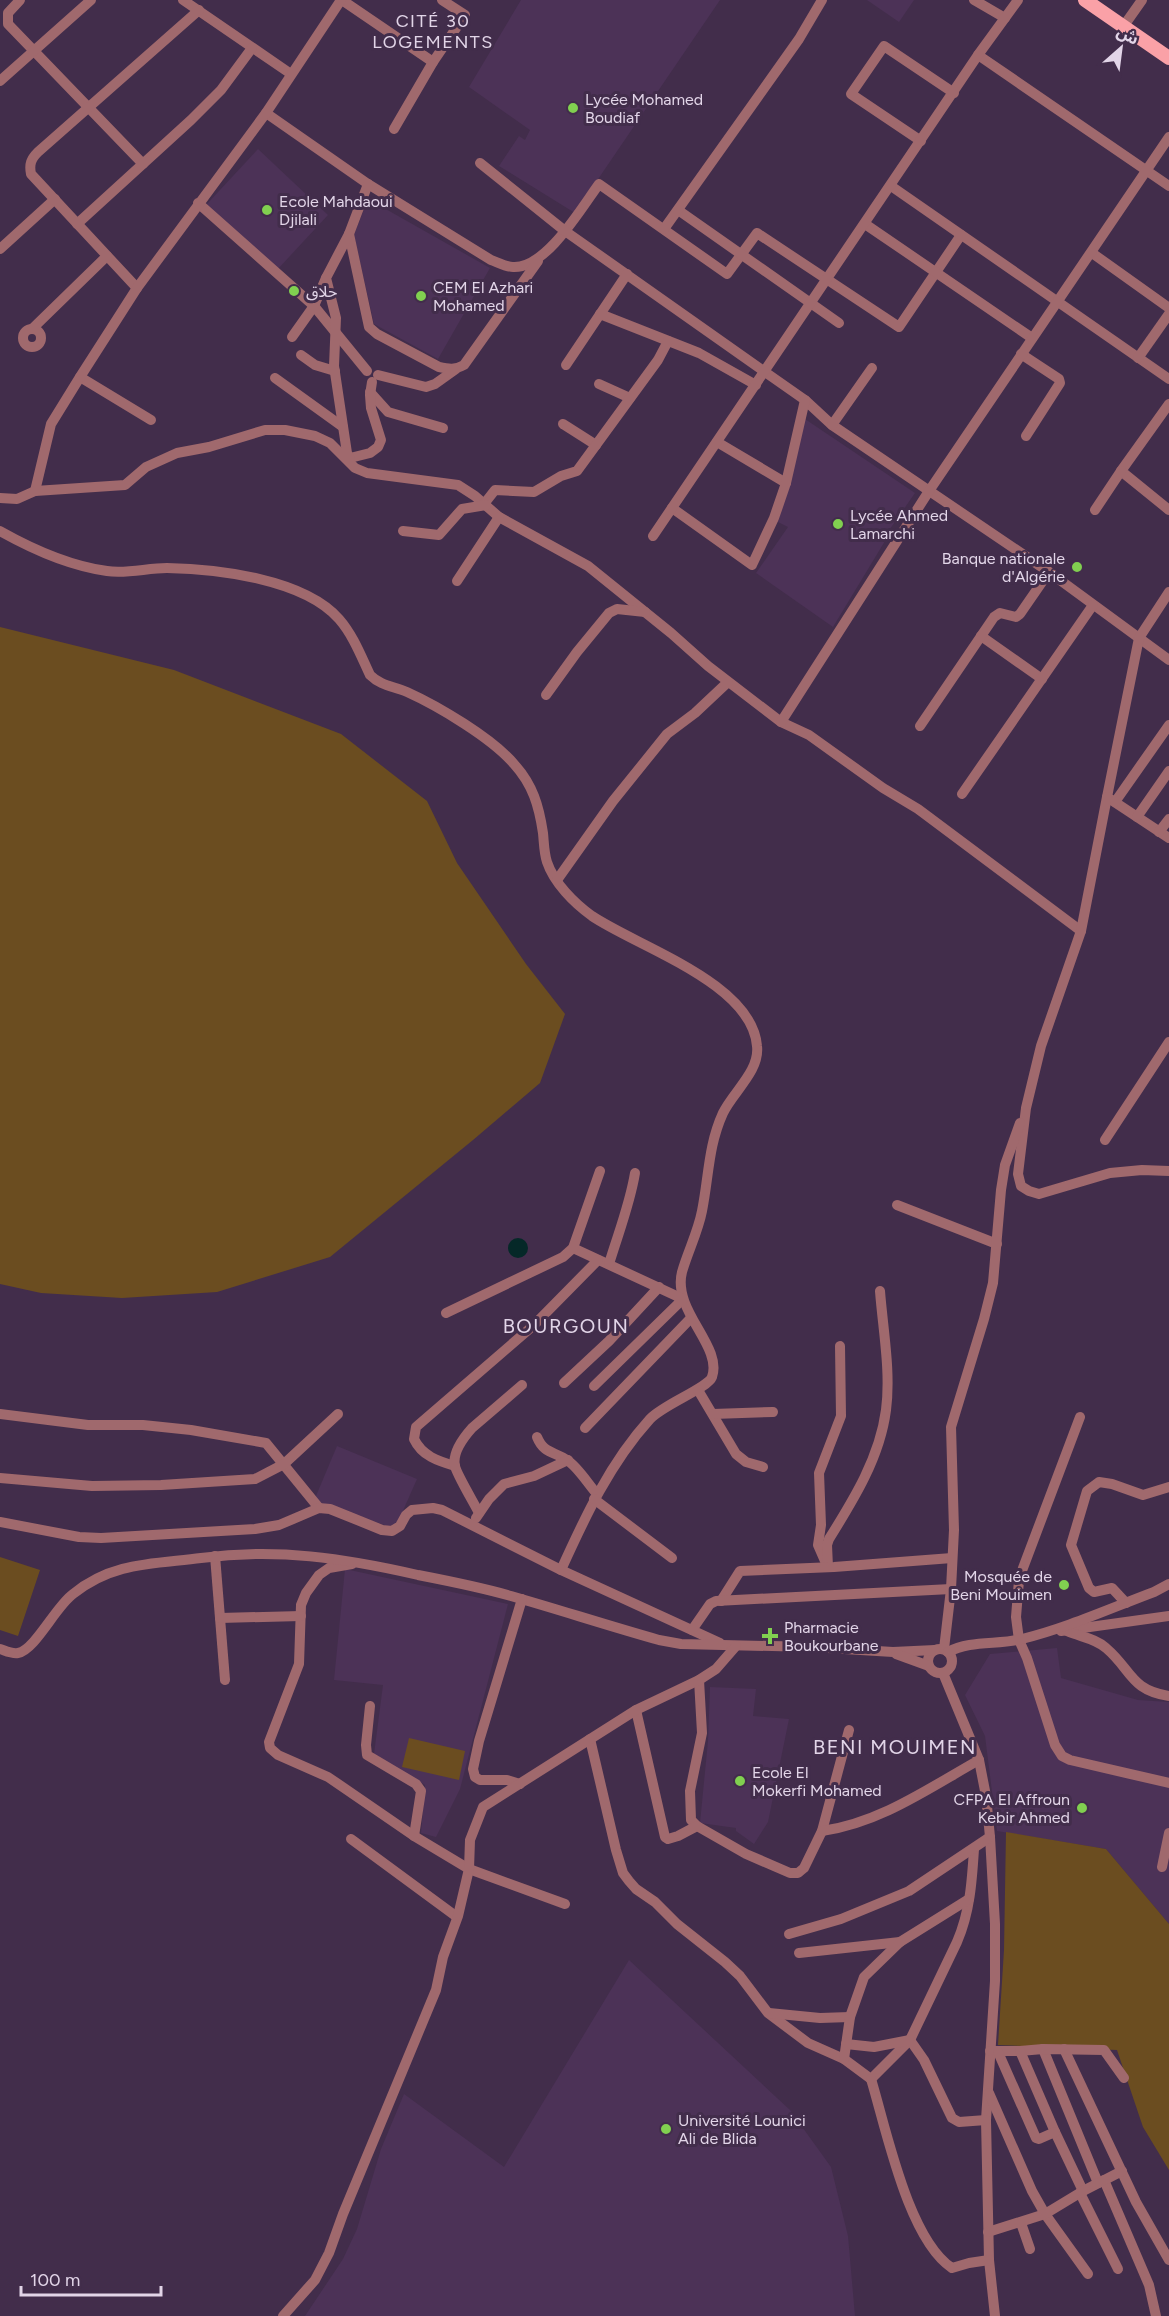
<svg xmlns="http://www.w3.org/2000/svg" width="1169" height="2316" font-family="Figtree,'Noto Sans Arabic',sans-serif">
<style>
.built{fill:#4c3257}
.green{fill:#6b4d20}
.water{fill:#052828}
.lines{fill:none;stroke-linecap:round;stroke-linejoin:round}
.minor{stroke:#a0696d;stroke-width:10}
.major{stroke:#faa1a7;stroke-width:14}
.poi-dot{fill:#81d050;stroke:#422d4b;stroke-width:2}
.labels{text-anchor:middle;dominant-baseline:central;stroke-width:6;stroke-linejoin:round;paint-order:stroke}
.poi-label{font-size:16px;fill:#e2d5e8;stroke:#422d4b;text-anchor:start}
.neighbourhood-label{font-size:18px;letter-spacing:1.5px;fill:#e2d5e8;stroke:#422d4b}
.quarter-label{font-size:20px;letter-spacing:1.5px;fill:#e2d5e8;stroke:#422d4b}
</style>
<rect width="100%" height="100%" fill="#422d4b"/>
<g class="built">
<path d="M521,0H720L575,213L499,166L519,136L525,140L530,130L469,87Z"/>
<path d="M867,0H914L899,22Z"/>
<path d="M258,149L328,215L277,270L206,205Z"/>
<path d="M368,199L490,268L438,359L374,324L354,235Z"/>
<path d="M805,419L915,493L883,539L885,541L833,627L756,573L788,527L778,522Z"/>
<path d="M337,1446L417,1479L398,1522L390,1527L318,1502L316,1496Z"/>
<path d="M345,1569L508,1604L460,1789L436,1837L421,1833L425,1785L374,1754L383,1685L334,1680Z"/>
<path d="M1057,1648L1061,1678L1138,1700L1169,1702V1924L1106,1849L997,1831L985,1736L965,1695L990,1654Z"/>
<path d="M710,1687L756,1689L753,1716L789,1719L768,1822L754,1844L736,1831V1828L700,1823L708,1741Z"/>
<path d="M629,1960L790,2110L831,2167L848,2236L855,2316H305L343,2259L357,2229L381,2149L404,2094L504,2167Z"/>
</g>
<g class="green">
<path d="M0,627L174,670L341,734L427,801L457,863L526,964L565,1014L540,1083L473,1140L330,1257L217,1292L122,1298L41,1293L0,1284Z"/>
<path d="M0,1557L40,1570L18,1636L0,1630Z"/>
<path d="M409,1738L465,1751L459,1780L402,1767Z"/>
<path d="M1006,1832L1106,1849L1169,1924V2170L1143,2127L1117,2050L998,2045L1004,1950Z"/>
</g>
<circle class="water" cx="518" cy="1248" r="10"/>
<g class="lines">
<g class="minor">
<path d="M20,0L8,13V24L143,164"/>
<path d="M183,0L291,74"/>
<path d="M342,0L433,62"/>
<path d="M974,0L1005,18"/>
<path d="M1123,27L1142,0"/>
<path d="M978,55L1169,186"/>
<path d="M0,81L91,0"/>
<path d="M266,113L368,184L491,260C497,262 506,267 513,267C546,269 582,207 599,184L727,274L757,233L899,327L961,235"/>
<path d="M394,129L433,62L465,15L442,0"/>
<path d="M921,141L851,94L884,46L954,93"/>
<path d="M480,163L565,231L765,372L805,400L832,425L1049,572L1169,660"/>
<path d="M891,186L1169,379"/>
<path d="M198,203L314,306L367,371"/>
<path d="M678,210L839,323"/>
<path d="M77,224L191,120L221,90L252,48"/>
<path d="M865,224L1032,338"/>
<path d="M664,229L799,39L822,0"/>
<path d="M349,234L369,327L377,334L439,367C449,369 455,370 464,365L538,261"/>
<path d="M0,249L55,199"/>
<path d="M1092,253L1169,308"/>
<path d="M137,288L31,174C29,164 31,159 38,152L199,10"/>
<path d="M600,314L699,353L756,385"/>
<circle cx="32" cy="338" r="9"/>
<path d="M32,329L107,256"/>
<path d="M292,337L314,306L326,278"/>
<path d="M1021,354L1059,379L1060,383L1026,436"/>
<path d="M301,355L315,365L335,371"/>
<path d="M1138,358L1169,314"/>
<path d="M566,365L627,274"/>
<path d="M378,375L426,387L435,384L456,369"/>
<path d="M80,377L151,420"/>
<path d="M275,378L343,427"/>
<path d="M599,384L630,398"/>
<path d="M370,392L388,412L443,428"/>
<path d="M1169,404L1121,471L1169,510"/>
<path d="M563,424L596,445"/>
<path d="M832,425L872,368"/>
<path d="M717,442L786,483"/>
<path d="M350,458L370,453L378,447L381,440L371,408L370,395L372,382"/>
<path d="M350,459L347,453L334,366L336,318L326,278L349,234L368,184"/>
<path d="M35,491L51,424L80,377L137,288L266,113L341,0"/>
<path d="M0,498L17,499L35,491L125,485L146,467L177,453L209,447L265,430H285L315,436L330,443L355,468L367,473L458,485L475,496L499,517L588,566L671,633L708,666L781,722L809,735L883,788L918,809L1081,931"/>
<path d="M484,504L495,490L534,492L561,476L577,471L658,360L668,341"/>
<path d="M672,508L752,565L774,518L786,483L805,400"/>
<path d="M1095,510L1121,471"/>
<path d="M0,531C32,549 71,566 107,571C127,574 147,568 167,568C218,569 304,579 339,619C353,635 361,656 370,675C381,686 393,686 407,692C438,706 492,738 514,764C533,785 539,806 543,833C544,843 544,853 547,862C554,883 574,903 592,916C638,947 752,983 757,1046C760,1071 733,1092 723,1113C708,1146 709,1176 702,1211C698,1232 688,1251 682,1272C672,1311 723,1346 712,1377C708,1388 664,1404 650,1419C610,1463 585,1517 561,1570"/>
<path d="M403,531L439,535L462,509L486,505"/>
<path d="M653,536L978,55L1018,0"/>
<path d="M457,581L499,517"/>
<path d="M1169,592L1139,638L1107,797L1169,838"/>
<path d="M981,636L1042,679"/>
<path d="M546,695L577,652L609,613L617,609L645,612"/>
<path d="M781,722L929,491L1169,137"/>
<path d="M920,726L994,617L1000,613L1016,617L1020,614L1049,572"/>
<path d="M962,794L1093,605"/>
<path d="M1107,797L1081,931L1041,1046L1026,1108L1018,1174L1021,1186L1029,1191L1039,1194L1110,1173L1142,1170L1169,1171"/>
<path d="M1115,802L1169,725"/>
<path d="M1137,817L1169,771"/>
<path d="M1159,832L1169,819"/>
<path d="M557,880L613,801L667,734L695,713L728,682"/>
<path d="M1105,1140L1169,1042"/>
<path d="M897,1205L997,1244"/>
<path d="M573,1248L683,1299L594,1386"/>
<path d="M609,1264C618,1234 630,1204 635,1173"/>
<path d="M446,1313L563,1257L573,1248L600,1171"/>
<path d="M564,1383L609,1341L659,1287"/>
<path d="M698,1390L736,1454L746,1462L763,1467"/>
<path d="M0,1414L88,1425H143L191,1430L266,1443L319,1508"/>
<path d="M713,1414L773,1412"/>
<path d="M1080,1417L1023,1568L1019,1580L1016,1617L1019,1640L1027,1658L1055,1745L1062,1756L1070,1760L1169,1783"/>
<path d="M585,1428L691,1318"/>
<path d="M537,1437C544,1454 554,1451 567,1460C578,1467 588,1484 597,1494"/>
<path d="M455,1466C438,1461 422,1456 414,1439L416,1427L534,1325L598,1260"/>
<path d="M0,1478L92,1486L161,1485L255,1479L284,1464L338,1414"/>
<path d="M594,1499L672,1558"/>
<path d="M479,1513C474,1503 456,1473 455,1466C452,1453 464,1437 472,1428L522,1385"/>
<path d="M476,1518L489,1499L504,1484L534,1476L568,1460"/>
<path d="M0,1522L79,1537L101,1538L255,1529L279,1525L319,1508L330,1509L382,1530L392,1531L400,1526L406,1515L412,1510L433,1508L442,1510L561,1570L720,1643"/>
<path d="M215,1556L225,1680"/>
<path d="M825,1561L818,1545L821,1525L819,1473L841,1416L840,1346"/>
<path d="M352,1564L329,1568L319,1575L306,1593L301,1605L299,1664L269,1742L270,1748L278,1755L328,1777L414,1836L469,1869L565,1904"/>
<path d="M828,1567L827,1545L829,1539C854,1499 880,1457 886,1410C891,1372 883,1330 880,1291"/>
<path d="M721,1601L740,1571L834,1567L952,1558"/>
<path d="M1126,1603L1112,1588L1094,1592L1089,1588L1071,1545L1087,1491L1099,1482L1112,1484L1143,1495L1169,1487"/>
<path d="M220,1618L301,1616"/>
<path d="M692,1630L710,1604L716,1601L951,1589"/>
<path d="M1061,1631L1169,1616"/>
<path d="M1067,1631C1080,1637 1095,1638 1106,1648C1132,1670 1130,1690 1169,1696"/>
<circle cx="940" cy="1661" r="12"/>
<path d="M0,1649C6,1651 12,1654 18,1653C35,1650 56,1606 73,1594C112,1562 153,1564 201,1558C277,1548 344,1558 418,1575C449,1581 480,1587 511,1596C560,1610 609,1626 659,1640L681,1644L812,1647L893,1652L935,1650"/>
<path d="M944,1649L951,1589L954,1530L951,1427L984,1319L993,1283L1001,1190L1005,1165L1020,1123"/>
<path d="M948,1652C970,1640 998,1645 1022,1639C1067,1628 1111,1608 1154,1592L1169,1584"/>
<path d="M896,1654L929,1666"/>
<path d="M943,1673L979,1760L986,1796L990,1837L995,1924V1981L986,2120L989,2260L995,2316"/>
<path d="M699,1680L702,1733L690,1791L691,1820L697,1826L746,1854L790,1873H798L804,1868L822,1831L849,1730"/>
<path d="M370,1706L366,1745L367,1755L416,1784L421,1791L414,1836"/>
<path d="M636,1710L665,1837L668,1839L678,1836L697,1826"/>
<path d="M590,1739L616,1850L623,1873L629,1881L636,1889L655,1902L677,1924L725,1962L740,1976L768,2013L808,2043L844,2059L871,2079L910,2040L957,1942C970,1912 972,1881 974,1849"/>
<path d="M520,1784L507,1780H480L475,1777L473,1769L479,1741L522,1599"/>
<path d="M822,1831C880,1823 929,1788 979,1760"/>
<path d="M351,1839L457,1917"/>
<path d="M1162,1867L1169,1833"/>
<path d="M789,1934L841,1919L909,1891L990,1837"/>
<path d="M799,1953L900,1942"/>
<path d="M769,2013L820,2018L850,2017"/>
<path d="M846,2044L874,2047L910,2040L924,2060L952,2118L959,2122L986,2120"/>
<path d="M1043,2049L1098,2183"/>
<path d="M1064,2049L1136,2202L1169,2260"/>
<path d="M990,2051H1020L1043,2049L1104,2050L1124,2078"/>
<path d="M1020,2051L1055,2132L1083,2191"/>
<path d="M998,2052L1036,2138L1039,2139L1055,2132"/>
<path d="M844,2059L850,2017L864,1977L900,1942L969,1899"/>
<path d="M871,2079C886,2128 908,2239 952,2268L969,2263L989,2260"/>
<path d="M989,2093L1032,2191L1045,2214L1088,2274"/>
<path d="M1104,2180L1149,2285L1156,2316"/>
<path d="M1080,2193L1118,2269"/>
<path d="M1021,2223L1030,2249"/>
<path d="M988,2232L1045,2214L1083,2191L1122,2171"/>
<path d="M283,2316L315,2280L329,2253L343,2214L436,1990L443,1957L458,1916L469,1869L470,1840L483,1807L636,1710L699,1680L716,1669L736,1646"/>
</g>
<path class="major" d="M1085,0L1169,58"/>
</g>
<g class="poi-dot">
<circle cx="573" cy="108" r="6"/>
<circle cx="267" cy="210" r="6"/>
<circle cx="294" cy="291" r="6"/>
<circle cx="421" cy="296" r="6"/>
<circle cx="838" cy="524" r="6"/>
<circle cx="1077" cy="567" r="6"/>
<circle cx="1064" cy="1585" r="6"/>
<path d="M767 1627h6v6h6v6h-6v6h-6v-6h-6v-6h6z"/>
<circle cx="740" cy="1781" r="6"/>
<circle cx="1082" cy="1808" r="6"/>
<circle cx="666" cy="2129" r="6"/>
</g>
<g class="labels">
<g class="poi-label">
<text x="585" y="99">Lycée Mohamed<tspan x="585" dy="18">Boudiaf</tspan></text>
<text x="279" y="201">Ecole Mahdaoui<tspan x="279" dy="18">Djilali</tspan></text>
<text x="433" y="287">CEM El Azhari<tspan x="433" dy="18">Mohamed</tspan></text>
<text x="306" y="291">حلاق</text>
<text x="850" y="515">Lycée Ahmed<tspan x="850" dy="18">Lamarchi</tspan></text>
<text x="1065" y="558" text-anchor="end">Banque nationale<tspan x="1065" dy="18">d'Algérie</tspan></text>
<text x="1052" y="1576" text-anchor="end">Mosquée de<tspan x="1052" dy="18">Beni Mouimen</tspan></text>
<text x="784" y="1627">Pharmacie<tspan x="784" dy="18">Boukourbane</tspan></text>
<text x="752" y="1772">Ecole El<tspan x="752" dy="18">Mokerfi Mohamed</tspan></text>
<text x="1070" y="1799" text-anchor="end">CFPA El Affroun<tspan x="1070" dy="18">Kebir Ahmed</tspan></text>
<text x="678" y="2120">Université Lounici<tspan x="678" dy="18">Ali de Blida</tspan></text>
</g>
<g class="neighbourhood-label">
<text x="433" y="21">CITÉ 30<tspan x="433" dy="21">LOGEMENTS</tspan></text>
</g>
<g class="quarter-label">
<text x="566" y="1326">BOURGOUN</text>
<text x="895" y="1747">BENI MOUIMEN</text>
</g>
</g>
<g transform="translate(1121 48) rotate(28)" stroke="#422d4b" stroke-width="4.5" paint-order="stroke">
<path d="M0-4.5L10 22L0 15L-10 22Z" fill="#e2d5e8"/>
<text y="-9" font-size="16" font-weight="bold" text-anchor="middle" fill="#e2d5e8">ش</text>
</g>
<path d="M21 2286v9h140v-9" fill="none" stroke="#e2d5e8" stroke-width="3"/>
<text x="30" y="2286" font-size="18" fill="#e2d5e8" stroke="#422d4b" stroke-width="4.5" paint-order="stroke">100 m</text>
</svg>
